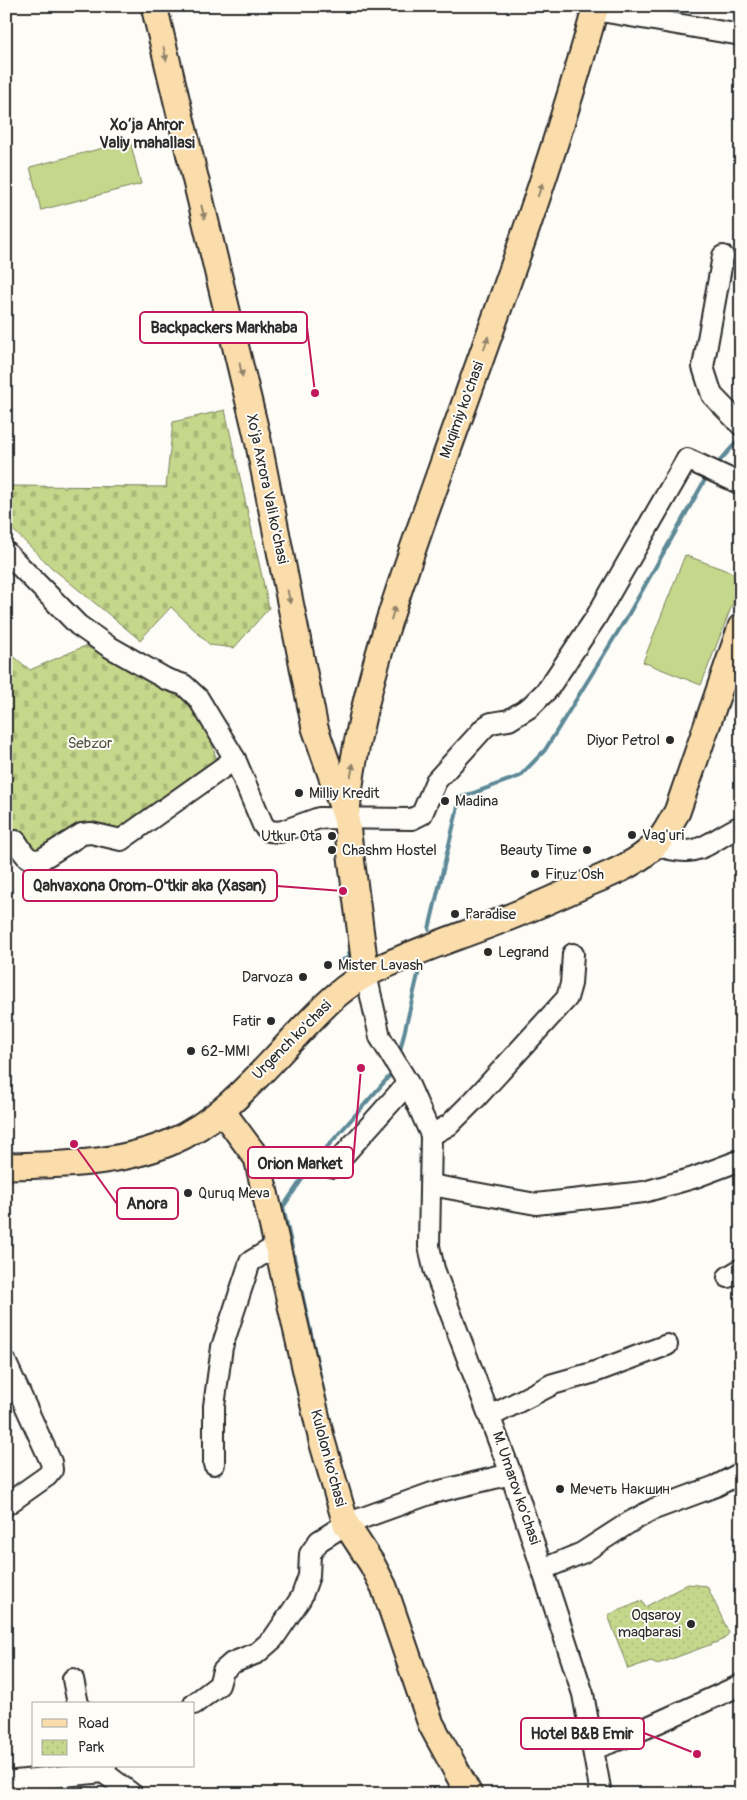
<svg xmlns="http://www.w3.org/2000/svg" width="747" height="1800" font-family="Pangolin,sans-serif">
<style>
.cemetery{fill:url(#cemetery-stones);stroke:#78815b}
.park{fill:url(#park-dots);stroke:#78815b}
.pitch{fill:#c5d78b;stroke:#78815b}
.lines{fill:none;stroke-linecap:round;stroke-linejoin:round}
.stream{stroke:#5d8997;stroke-width:4}
.minor-casing{stroke:#2b2b2b;stroke-width:24}
.major-casing{stroke:#2b2b2b;stroke-width:29}
.minor{stroke:#fdfcf7;stroke-width:20}
.major{stroke:#faddab;stroke-width:25}
.oneway{fill:#92846b}
.poi-dot{fill:#2b2b2b;stroke:#fdfcf7;stroke-width:2}
.labels{text-anchor:middle;dominant-baseline:central;stroke-width:4;stroke-linejoin:round;paint-order:stroke}
.street-label{font-size:15px;fill:#2b2b2b;stroke:#fdfcf7}
.poi-label{font-size:15px;fill:#2b2b2b;stroke:#fdfcf7;text-anchor:start}
.park-label{font-size:15px;fill:#525643;stroke:#fdfcf7}
.neighbourhood-label{font-size:16px;font-weight:bold;fill:#2b2b2b;stroke:#fdfcf7}
.leader{fill:none;stroke:#c2185b;stroke-width:2}
.callout-dot{fill:#c2185b;stroke:#fdfcf7;stroke-width:2}
.callout{fill:#fdfcf7;stroke:#c2185b;stroke-width:2}
.callout-label{font-size:16px;text-anchor:middle;font-weight:bold;fill:#2b2b2b}
</style>
<defs>
<pattern id="cemetery-stones" width="16" height="16" patternUnits="userSpaceOnUse" patternTransform="scale(1.25)"><rect width="16" height="16" fill="#c5d78b"/><path d="M2 7V4a2 2 0 0 1 4 0v3zM10 15v-3a2 2 0 0 1 4 0v3z" fill="#a9b978"/></pattern>
<pattern id="park-dots" width="8" height="8" patternUnits="userSpaceOnUse" patternTransform="scale(1.25)"><rect width="8" height="8" fill="#c5d78b"/><path d="M2 2h.1M6 6h.1" fill="none" stroke="#a9b978" stroke-width="1.8" stroke-linecap="round"/></pattern>
</defs>
<rect width="100%" height="100%" fill="#fdfcf7"/>
<filter id="ink" filterUnits="userSpaceOnUse"><feTurbulence type="fractalNoise" baseFrequency=".02" numOctaves="2"/><feDisplacementMap in="SourceGraphic" scale="10" xChannelSelector="R" yChannelSelector="G"/><feConvolveMatrix kernelMatrix="1 2 1 2 8 2 1 2 1" color-interpolation-filters="sRGB"/></filter>
<g filter="url(#ink)">
<g class="cemetery">
<path d="M225,410L269,608L234,648L210,645L171,607L140,640L52,568L6,523V486L166,487L173,422Z"/>
<path d="M85,646L188,696L206,724L220,771L125,840L82,826L30,859L6,819V650L30,670Z"/>
</g>
<path class="park" d="M688,1584L707,1586L729,1633L723,1640L658,1664L651,1661L628,1669L608,1615L642,1601L645,1607Z"/>
<g class="pitch">
<path d="M130,141L141,184L41,210L30,167Z"/>
<path d="M685,555L741,576V582L701,685L643,662Z"/>
</g>
<g class="lines">
<g class="stream">
<path d="M719,462L739,439"/>
<path d="M429,929L460,798L520,776L545,750L627,617L706,478"/>
<path d="M340,961L350,957L349,953"/>
<path d="M399,1055L421,962"/>
<path d="M330,1421L283,1207L313,1163L394,1071"/>
</g>
<g class="minor-casing">
<g id="minor">
<path d="M595,10L741,35"/>
<path d="M723,256L703,367L712,395L741,425"/>
<path d="M6,552L78,625L108,646L166,679L184,685L198,698L235,759L263,825L269,831L280,832L319,818L412,819L422,814L436,781L485,727L491,723L509,720L530,707L548,689L595,619L687,459L741,484"/>
<path d="M16,841C23,852 27,863 42,859L82,834L91,833L121,840L235,759"/>
<path d="M655,845C701,860 703,844 741,826"/>
<path d="M366,974L380,1037L408,1083L431,1135L429,1246L434,1269L511,1474L583,1694L601,1794"/>
<path d="M431,1135L449,1125L476,1098L567,998L571,984L573,954"/>
<path d="M333,1167L408,1083"/>
<path d="M431,1185L536,1204L644,1192L693,1178L741,1160"/>
<path d="M728,1277L741,1269"/>
<path d="M6,1363L51,1462L52,1470L47,1476L6,1505"/>
<path d="M491,1416L553,1384L592,1373L667,1345"/>
<path d="M214,1464V1406L222,1347L250,1262L276,1246"/>
<path d="M543,1569L582,1553L630,1522L654,1509L716,1486L741,1473"/>
<path d="M73,1679L78,1704"/>
<path d="M194,1704L219,1685L223,1671L232,1663L257,1653L273,1639L301,1598L309,1576L310,1554L319,1541L346,1524L432,1493L511,1474"/>
<path d="M593,1749L626,1737L741,1685"/>
<path d="M100,1766L103,1772L132,1794"/>
<path d="M6,1782L103,1772L106,1766"/>
</g>
</g>
<g class="major-casing">
<g id="major">
<path d="M154,6L258,440L315,728L346,818L366,974"/>
<path d="M347,811C358,694 405,571 444,461C498,310 554,160 596,6"/>
<path d="M222,1111L257,1158L322,1441L346,1524L372,1564L384,1587L431,1724L469,1794"/>
<path d="M6,1166C61,1165 118,1164 169,1143C226,1119 266,1066 308,1023C326,1004 345,985 369,973C407,954 449,940 489,925C521,913 553,899 584,885C608,875 637,864 655,845C665,836 670,823 677,812L741,627"/>
</g>
</g>
<use href="#minor" class="minor"/>
<use href="#major" class="major"/>
</g>
<defs><path id="oneway-solid" d="M-6-.8H1V-3.2L6.5 0L1 3.2V.8H-6Z" transform="scale(1.25)"/></defs>
<g class="oneway">
<use href="#oneway-solid" transform="translate(165 54) rotate(78)"/>
<use href="#oneway-solid" transform="translate(540 190) rotate(-71)"/>
<use href="#oneway-solid" transform="translate(203 212) rotate(76)"/>
<use href="#oneway-solid" transform="translate(486 343) rotate(-71)"/>
<use href="#oneway-solid" transform="translate(241 370) rotate(78)"/>
<use href="#oneway-solid" transform="translate(289 597) rotate(79)"/>
<use href="#oneway-solid" transform="translate(393 613) rotate(-74)"/>
<use href="#oneway-solid" transform="translate(352 770) rotate(-79)"/>
</g>
</g>
<g class="poi-dot">
<circle cx="670" cy="740" r="5"/>
<circle cx="299" cy="793" r="5"/>
<circle cx="445" cy="801" r="5"/>
<circle cx="632" cy="835" r="5"/>
<circle cx="332" cy="836" r="5"/>
<circle cx="332" cy="850" r="5"/>
<circle cx="587" cy="850" r="5"/>
<circle cx="535" cy="874" r="5"/>
<circle cx="455" cy="914" r="5"/>
<circle cx="488" cy="952" r="5"/>
<circle cx="328" cy="965" r="5"/>
<circle cx="303" cy="977" r="5"/>
<circle cx="271" cy="1021" r="5"/>
<circle cx="191" cy="1051" r="5"/>
<circle cx="188" cy="1193" r="5"/>
<circle cx="560" cy="1489" r="5"/>
<circle cx="691" cy="1624" r="5"/>
</g>
<g class="labels">
<g class="street-label">
<text transform="translate(462 410) rotate(-70)">Muqimiy ko'chasi</text>
<text transform="translate(267 489) rotate(78)">Xo'ja Axrora Vali ko'chasi</text>
<text transform="translate(292 1040) rotate(-45)">Urgench ko'chasi</text>
<text transform="translate(328 1458) rotate(75)">Kulolon ko'chasi</text>
<text transform="translate(516 1488) rotate(71)">M. Umarov ko'chasi</text>
</g>
<g class="poi-label">
<text x="660" y="740" text-anchor="end">Diyor Petrol</text>
<text x="309" y="793">Milliy Kredit</text>
<text x="455" y="801">Madina</text>
<text x="642" y="835">Vag'uri</text>
<text x="322" y="836" text-anchor="end">Utkur Ota</text>
<text x="342" y="850">Chashm Hostel</text>
<text x="577" y="850" text-anchor="end">Beauty Time</text>
<text x="545" y="874">Firuz Osh</text>
<text x="465" y="914">Paradise</text>
<text x="498" y="952">Legrand</text>
<text x="338" y="965">Mister Lavash</text>
<text x="293" y="977" text-anchor="end">Darvoza</text>
<text x="261" y="1021" text-anchor="end">Fatir</text>
<text x="201" y="1051">62-MMI</text>
<text x="198" y="1193">Quruq Meva</text>
<text x="570" y="1489">Мечеть Накшин</text>
<text x="681" y="1615" text-anchor="end">Oqsaroy<tspan x="681" dy="17">maqbarasi</tspan></text>
</g>
<g class="park-label">
<text x="90" y="743">Sebzor</text>
</g>
<g class="neighbourhood-label">
<text x="147" y="125">Xo‘ja Ahror<tspan x="147" dy="18">Valiy mahallasi</tspan></text>
</g>
</g>
<path class="leader" d="M315 393L307 327M343 891L277 886M361 1068L353 1163M74 1144L117 1204M697 1754L644 1733"/>
<g class="callout-dot">
<circle cx="315" cy="393" r="5"/>
<circle cx="343" cy="891" r="5"/>
<circle cx="361" cy="1068" r="5"/>
<circle cx="74" cy="1144" r="5"/>
<circle cx="697" cy="1754" r="5"/>
</g>
<g class="callout">
<rect x="140" y="312" width="167" height="31" rx="5"/>
<rect x="23" y="870" width="254" height="31" rx="5"/>
<rect x="248" y="1147" width="105" height="31" rx="5"/>
<rect x="117" y="1188" width="61" height="31" rx="5"/>
<rect x="521" y="1718" width="123" height="31" rx="5"/>
</g>
<g class="callout-label">
<text x="224" y="333">Backpackers Markhaba</text>
<text x="150" y="891">Qahvaxona Orom-O'tkir aka (Xasan)</text>
<text x="300" y="1169">Orion Market</text>
<text x="147" y="1209">Anora</text>
<text x="582" y="1739">Hotel B&amp;B Emir</text>
</g>
<rect width="747" height="1800" fill="none" stroke="#fdfcf7" stroke-width="25"/>
<rect x="12" y="12" width="722" height="1775" fill="none" stroke="#2b2b2b" stroke-width="2" filter="url(#ink)"/>
<rect x="32" y="1702" width="162" height="65" fill="#fdfcf7" stroke="#a9a8a5"/>
<rect x="42" y="1719" width="25" height="8" fill="#faddab" stroke="#a9a8a5"/>
<text x="78" y="1728" font-size="15" fill="#2b2b2b">Road</text>
<rect x="42" y="1740" width="25" height="15" fill="url(#park-dots)" stroke="#a9a8a5"/>
<text x="78" y="1752" font-size="15" fill="#2b2b2b">Park</text>
</svg>
